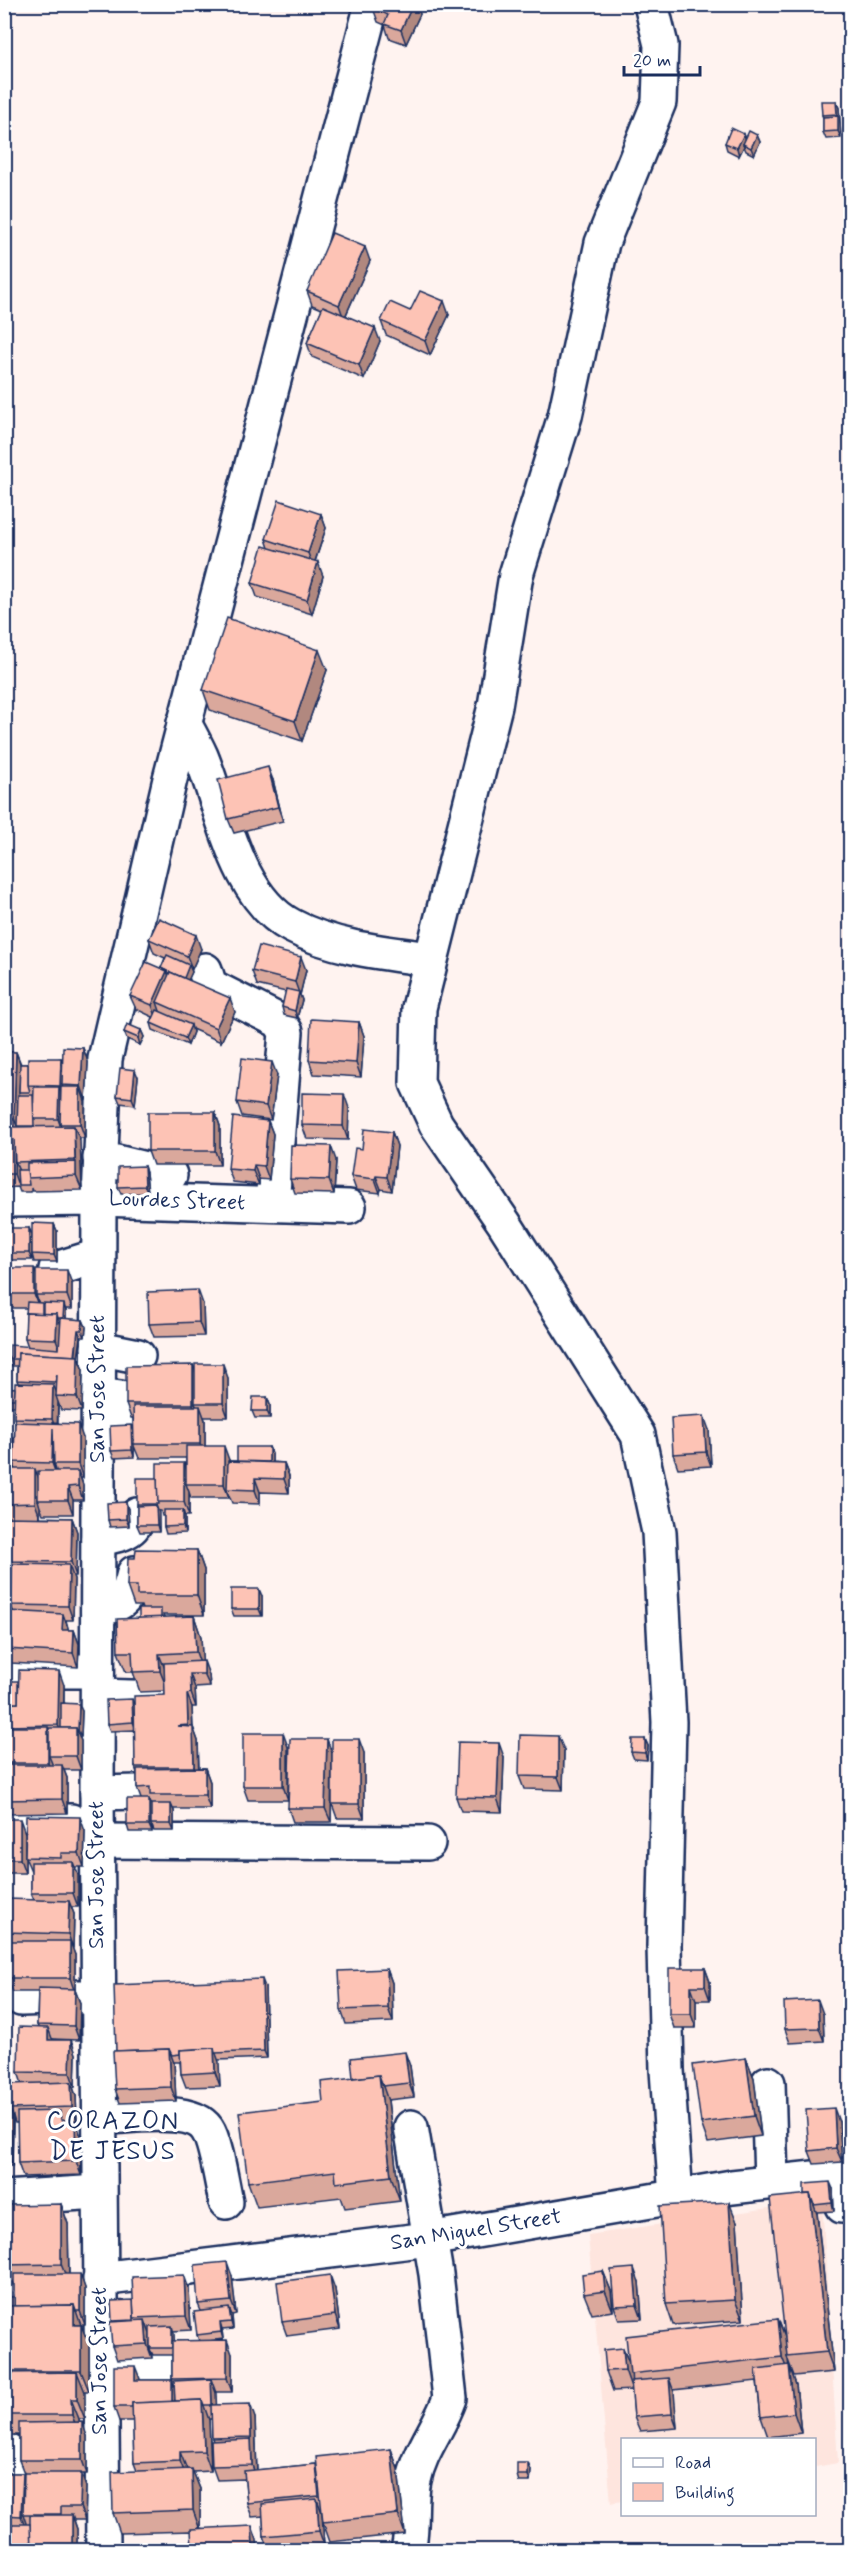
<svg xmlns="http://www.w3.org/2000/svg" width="855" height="2555" font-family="Mynerve,sans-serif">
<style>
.built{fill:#fee5de}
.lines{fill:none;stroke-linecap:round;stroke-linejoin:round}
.minor-casing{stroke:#1b2f5e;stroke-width:38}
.minor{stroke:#fff;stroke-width:33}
.wall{fill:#daa89c;stroke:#1b2f5e;stroke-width:1.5}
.shaded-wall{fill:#b1887f;stroke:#1b2f5e;stroke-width:1.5}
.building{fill:#fdc3b5;stroke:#1b2f5e;stroke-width:1.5}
.labels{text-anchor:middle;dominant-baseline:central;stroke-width:6;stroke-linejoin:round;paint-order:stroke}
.street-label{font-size:22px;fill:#1b2f5e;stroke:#fff}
.quarter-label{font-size:26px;letter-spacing:1.5px;fill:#1b2f5e;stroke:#fff}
</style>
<rect width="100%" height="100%" fill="#fff3f0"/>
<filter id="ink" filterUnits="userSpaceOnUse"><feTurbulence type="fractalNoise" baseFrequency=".0167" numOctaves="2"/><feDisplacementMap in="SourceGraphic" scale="12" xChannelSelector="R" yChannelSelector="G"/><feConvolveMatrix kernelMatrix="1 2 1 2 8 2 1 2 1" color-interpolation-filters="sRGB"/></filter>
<g filter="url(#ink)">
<path class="built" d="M822,2200L838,2463L815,2467L814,2440H622V2501L611,2503L588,2235Z"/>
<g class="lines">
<g class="minor-casing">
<g id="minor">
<path d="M651,4L661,45L659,102L602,243L565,416L516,575L495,706L419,1008L417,1083L436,1124L504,1223L638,1435L659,1532L669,1722L664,1946L667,2070L676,2197"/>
<path d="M184,723C190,734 196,745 201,756C223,809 236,897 292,926C333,948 385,953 430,959"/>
<path d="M205,970L210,986L279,1021L286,1032L272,1204"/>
<path d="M100,1158L170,1175"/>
<path d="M4,1200L99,1199L349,1207"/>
<path d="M56,1269L98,1256"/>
<path d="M98,1348L138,1356"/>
<path d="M98,1432L124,1428C131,1420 129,1412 127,1403L121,1398L98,1395"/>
<path d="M98,1539C112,1536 136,1535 137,1515"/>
<path d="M98,1610C125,1603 127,1601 134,1573"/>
<path d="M7,1671H97"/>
<path d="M98,1696L162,1698"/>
<path d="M97,1793L139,1792"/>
<path d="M4,1823L71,1821"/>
<path d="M97,1841L428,1843"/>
<path d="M21,1999L81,1997"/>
<path d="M768,2083L771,2181"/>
<path d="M99,2118C125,2117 191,2105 207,2129C216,2142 222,2185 226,2202"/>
<path d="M838,2175L842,2206L850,2207"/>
<path d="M4,2198L99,2192"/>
<path d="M100,2279L429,2239L732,2187L850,2174"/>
<path d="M100,2368L170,2371"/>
<path d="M4,2449C17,2456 19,2467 19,2480H57"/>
<path d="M103,2550L97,1793L99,1199L105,1059L170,779L372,4"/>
<path d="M408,2550C414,2527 409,2503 414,2480C420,2450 440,2427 450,2398L436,2274L411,2127"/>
</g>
</g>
<use href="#minor" class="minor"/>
</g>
<g class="wall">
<path d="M373,8L420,14L406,44L389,38L385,25L378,22Z"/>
<path d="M836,101L839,108L841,138L826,139L823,132V118L822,115Z"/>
<path d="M744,134L746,139L757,135L760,142L754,155L746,151L744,146L739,156L727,150L725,143Z"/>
<path d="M370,261L346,315L380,341L364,379L312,357L307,343L322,309L312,305L307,291Z"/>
<path d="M410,311L449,315L430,355L386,335L381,321Z"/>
<path d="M321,514L326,528L315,562L323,576L312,614L257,597L252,583L269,548L266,539Z"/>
<path d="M327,670L302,741L210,710L203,690Z"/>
<path d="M273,780L283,821L234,833L228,819Z"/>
<path d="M149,939L201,949L192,969H191L192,972L188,980L235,1012L221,1042L192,1029L193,1032L188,1045L153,1030L151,1023L153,1017L136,1009L130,996L161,968L165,958L154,953Z"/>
<path d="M306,970L300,995L302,1000L297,1018L284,1015L282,1007L286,992L257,985L252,971Z"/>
<path d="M359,1022L364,1036L361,1077L314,1074L309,1060Z"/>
<path d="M141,1030L144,1037L140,1045L127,1039L124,1032Z"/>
<path d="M83,1048L88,1062L86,1100H85V1138H79L82,1190L32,1191L31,1188V1192H20L18,1187L4,1188V1052H16L21,1064H28L61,1058L63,1063Z"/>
<path d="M277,1075L271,1120L242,1116L237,1102Z"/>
<path d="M138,1077L135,1105L120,1103L117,1096Z"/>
<path d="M349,1108L348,1140L307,1139L302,1125Z"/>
<path d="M215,1112L220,1126V1165H153L148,1151Z"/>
<path d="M268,1121L273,1134L269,1180L259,1179V1185L233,1182L228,1169Z"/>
<path d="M392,1132L397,1146L392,1191L381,1189L380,1193L356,1190L351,1176L362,1149Z"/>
<path d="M336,1160L334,1194L295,1193L290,1179Z"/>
<path d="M144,1166L146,1173L148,1193L121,1194L118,1187Z"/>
<path d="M4,1213L7,1219L8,1268L36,1272L72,1284V1309H66V1319L83,1320L86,1327L85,1337H81L78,1358L83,1370L82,1411L61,1410L58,1402V1423L83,1438V1478H81L83,1485V1500H73V1514H43L40,1507V1517L72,1518L77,1532L76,1576H73L74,1579L73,1620H66L68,1628V1630H74L79,1644L78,1667L11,1663L6,1649V1647H4V1437L14,1441L15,1422L14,1418V1406H4V1387L15,1388L18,1383L17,1380V1366H12L10,1359L28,1347L25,1338L27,1308H7V1324H4Z"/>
<path d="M54,1224L57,1231V1262H34L32,1254Z"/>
<path d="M29,1228L32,1235V1260H10L8,1253Z"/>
<path d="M203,1304L204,1336L154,1337L149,1324Z"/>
<path d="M193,1365L195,1370L228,1378V1417H204L205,1420V1446L229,1460V1461H237L269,1447L272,1454V1462L284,1463L289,1476V1493L260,1492V1504L232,1503L229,1495V1498H191L189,1492V1516H185V1533L166,1534L164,1527V1516H162L161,1511H158L159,1532H140L137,1525V1504L157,1478L184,1463L186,1469V1458H139L134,1446V1457L114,1458L111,1451L133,1432V1418H131L126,1404Z"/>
<path d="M267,1397L270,1405V1418H255L252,1411Z"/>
<path d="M709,1430L711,1466L678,1468L673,1454Z"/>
<path d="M128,1509L129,1526L110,1527L108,1520Z"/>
<path d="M197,1550L204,1570V1615H163L164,1618L194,1616L201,1637L202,1661L209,1675L210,1687L195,1688L196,1707H192L193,1727L198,1741L199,1768H205L210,1782V1809H173L174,1811V1831H154L152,1826V1832H129L127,1825L141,1799L137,1788V1773L135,1767V1730L110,1731L107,1724L134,1705L165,1695V1691L140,1692L133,1672H126L118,1652L139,1619L142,1609L141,1606H134L127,1586L135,1558Z"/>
<path d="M262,1596V1616H234L231,1609Z"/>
<path d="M4,1681L64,1685V1703L82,1711L81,1737H79L81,1741V1770H64L67,1778V1813L4,1814V1750L7,1751V1739H4Z"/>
<path d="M645,1739L648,1746L647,1760L634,1759L631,1752Z"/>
<path d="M288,1747V1800H248L243,1786Z"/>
<path d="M564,1750L563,1790L524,1789L519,1776Z"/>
<path d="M332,1751L364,1753V1818H337L332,1804V1783L331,1822H293L288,1808Z"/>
<path d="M504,1757L502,1812L461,1811L456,1797Z"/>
<path d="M4,1819L25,1833V1873H4Z"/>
<path d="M85,1831L84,1867H75L78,1875V1907H71L74,1914L73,1948H72L75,1955V1990L80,2003L79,2040L52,2039L71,2040L76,2054L75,2087H73L76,2096L77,2121H76L80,2134L81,2175L23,2177L18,2163V2123H15L13,2116L12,2166H4V2080L10,2092L22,2084L18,2072L38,2027L37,2025L38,1992H13L10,1985H4V1938L7,1939L8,1941H10L6,1932L34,1900L31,1893V1871L25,1857Z"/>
<path d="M705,1968L710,1982V2000H696V2028H674L669,2014Z"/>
<path d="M387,1969L392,1983L393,2022L346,2024L341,2010Z"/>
<path d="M265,1987L267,2058L218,2060L220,2086L186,2087L181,2074L180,2062H174L176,2101L120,2103L115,2089L116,2051Z"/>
<path d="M823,2014L824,2041L790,2043L785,2029Z"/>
<path d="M746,2058L754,2078L761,2136L708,2143L701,2123Z"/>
<path d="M410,2066L414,2097L388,2100L400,2201L345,2208L341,2197L257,2207L248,2182L323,2102L353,2078Z"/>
<path d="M839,2122L842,2162L814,2164L809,2151Z"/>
<path d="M833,2189L834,2211L817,2212L834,2372L794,2376L788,2360L789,2365L796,2385L801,2433L768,2437L761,2417L757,2381L673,2390L677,2428L640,2431L634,2417L632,2390L613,2391L606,2371L623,2348L629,2365L778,2319L784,2335L804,2194Z"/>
<path d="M61,2204L68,2224L69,2274L85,2288V2325H81L89,2345V2391H84L85,2419H79V2422L87,2436V2474H81L86,2487L85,2520H74L77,2529V2550H4V2473H23L24,2476V2473L19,2460V2435H11L4,2418V2337L9,2348V2325H4V2297H14V2285H13L5,2265Z"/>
<path d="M737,2222L743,2320L673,2325L666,2304Z"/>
<path d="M603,2271L611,2291L613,2311L592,2314L584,2294Z"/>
<path d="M232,2276L236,2314L232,2315L233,2329L222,2330L223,2339L209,2341L232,2354V2392H215L216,2405L255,2418L257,2470L316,2464L391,2449L398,2469L405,2534L330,2542L323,2522L322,2510H321L324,2545L269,2549L264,2536L263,2516L252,2517L247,2503L245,2479L217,2480L212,2466L213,2441L212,2438V2419H209L211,2471L193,2472L200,2489V2528L257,2540L191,2531L120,2533L113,2513L137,2471L134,2463L133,2421H119L114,2407L140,2380H172V2355H153L151,2351L152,2358L117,2360L112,2346L133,2300L189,2289L191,2330L173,2331L174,2341H199L197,2335L201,2311L198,2304Z"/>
<path d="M639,2282L642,2319L619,2320L614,2306Z"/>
<path d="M335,2289L340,2329L287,2336L282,2322Z"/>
<path d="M531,2470L530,2482H519L517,2475Z"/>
</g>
<g class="shaded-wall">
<path d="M413,4H417L420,14L406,44L401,30Z"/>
<path d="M836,101L839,108L841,138L838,131Z"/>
<path d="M744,134L746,141L743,144L744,146L739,156L737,148Z"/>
<path d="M757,135L760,142L754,155L751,148Z"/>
<path d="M365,247L370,261L344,319L339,305Z"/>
<path d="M444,301L449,315L430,355L425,341Z"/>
<path d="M375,328L380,341L364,379L359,365Z"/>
<path d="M321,514L326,528L313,567L308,553Z"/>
<path d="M318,562L323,576L312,614L307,600Z"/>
<path d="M319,650L327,670L302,741L295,721Z"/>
<path d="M268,767L273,780L283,821L278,807Z"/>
<path d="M196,935L201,949L192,969L187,956Z"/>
<path d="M301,957L306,970L300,995L302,1000L297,1018L295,1011L299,993L295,982Z"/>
<path d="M189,965L192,972L185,987L183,979Z"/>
<path d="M167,971L172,985L157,1002L160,1011L157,1019L152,1005Z"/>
<path d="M230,998L235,1012L221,1042L216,1028Z"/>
<path d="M359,1022L364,1036L361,1077L356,1063Z"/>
<path d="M191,1025L193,1032L188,1045L185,1038Z"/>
<path d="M141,1030L144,1037L140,1045L138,1038Z"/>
<path d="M83,1048L88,1062L86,1100L81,1086Z"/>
<path d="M16,1052L21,1066L19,1092L20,1096L19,1132L14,1118Z"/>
<path d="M61,1058L66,1072L62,1085L65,1095V1100L60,1086Z"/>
<path d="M272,1062L277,1075L271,1120L266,1106Z"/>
<path d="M135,1070L138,1077L135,1105L132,1098Z"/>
<path d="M59,1087L64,1101L60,1124L63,1133L58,1119Z"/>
<path d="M80,1087L85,1101V1138L80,1124Z"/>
<path d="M344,1094L349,1108L348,1140L343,1126Z"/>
<path d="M215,1112L220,1126V1165L215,1151Z"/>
<path d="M268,1121L273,1134L269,1180L264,1166Z"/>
<path d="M74,1126L80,1140L82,1190L76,1176Z"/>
<path d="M392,1132L397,1146L392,1191L387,1177Z"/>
<path d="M14,1139L15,1162L19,1171L18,1185L14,1174Z"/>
<path d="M331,1146L336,1160L334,1194L329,1180Z"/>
<path d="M254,1165L259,1179V1185L253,1171Z"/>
<path d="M144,1166L146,1173L148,1193L145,1186Z"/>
<path d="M376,1176L381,1189L380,1193L375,1179Z"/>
<path d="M4,1213L7,1219L8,1278L4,1268Z"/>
<path d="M54,1224L57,1231V1262L54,1255Z"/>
<path d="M29,1228L32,1235V1260L29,1253Z"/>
<path d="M34,1268L39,1282L36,1295L39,1304V1308L34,1294Z"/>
<path d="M67,1270L72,1284V1309L67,1295Z"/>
<path d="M198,1290L203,1304L204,1336L199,1322Z"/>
<path d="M5,1303L7,1310V1324L4,1317Z"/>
<path d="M64,1304L66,1311V1325L63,1318Z"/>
<path d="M57,1314L62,1328L61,1353L56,1339Z"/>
<path d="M83,1320L86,1327L85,1337L82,1330Z"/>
<path d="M78,1330L81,1337L78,1358L83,1370L82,1411L77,1397L75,1363Z"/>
<path d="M4,1331L6,1334L4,1363Z"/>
<path d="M223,1364L228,1378V1417L223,1403Z"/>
<path d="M193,1365L198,1379L195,1403L198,1411V1417L193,1404Z"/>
<path d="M53,1384L58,1396H56L58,1402L57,1433L52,1419Z"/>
<path d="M267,1397L270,1405V1418L267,1411Z"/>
<path d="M200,1406L205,1420V1458L200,1444Z"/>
<path d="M704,1416L709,1430L711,1466L706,1452Z"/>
<path d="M78,1424L83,1438V1478L78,1464Z"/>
<path d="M131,1425L134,1432V1457L132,1450Z"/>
<path d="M53,1428L54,1464L57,1473V1477L52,1463Z"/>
<path d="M13,1437L15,1444L14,1462L15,1465L14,1480L11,1473Z"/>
<path d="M224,1446L229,1460V1489H227L229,1498L224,1484Z"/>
<path d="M269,1447L272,1454V1473L269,1466Z"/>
<path d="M184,1463L189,1477L186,1484L189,1492V1516L184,1502Z"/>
<path d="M284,1463L289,1476V1493L284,1479Z"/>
<path d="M35,1469L40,1482L38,1500L40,1507V1517L35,1503Z"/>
<path d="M78,1471L83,1485V1500L78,1486Z"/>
<path d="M255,1478L260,1492V1504L255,1490Z"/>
<path d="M68,1487L73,1500V1514L68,1500Z"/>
<path d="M126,1502L128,1509L129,1526L126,1519Z"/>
<path d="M156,1505L159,1513V1532L157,1525Z"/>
<path d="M183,1510L185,1517V1533L183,1526Z"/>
<path d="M72,1518L77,1532L76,1576L71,1562Z"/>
<path d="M7,1532V1561L15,1579L11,1605L13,1611V1618L8,1604L9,1575L5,1564Z"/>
<path d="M197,1550L204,1570V1615L197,1595Z"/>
<path d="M69,1565L74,1579L73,1620L68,1606Z"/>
<path d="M259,1589L262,1596V1616L259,1609Z"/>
<path d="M63,1614L68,1628L67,1644L62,1630Z"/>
<path d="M194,1616L201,1637L203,1672L196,1652Z"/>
<path d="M74,1630L79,1644L78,1667L73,1653Z"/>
<path d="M159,1654L167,1674L168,1691L160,1671Z"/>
<path d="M204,1661L209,1675L210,1687L204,1674Z"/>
<path d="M59,1671L64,1685L63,1739L58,1725Z"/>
<path d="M190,1674L195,1688L196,1707L191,1693Z"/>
<path d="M187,1694L192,1707L193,1739L188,1725Z"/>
<path d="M132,1699L135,1706L136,1729L133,1722Z"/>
<path d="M79,1704L82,1711L81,1737L78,1730Z"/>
<path d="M48,1727L53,1741L49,1756L53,1766V1777L48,1763Z"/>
<path d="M193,1727L198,1741L199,1781L194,1767Z"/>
<path d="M76,1728L81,1741V1770L76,1756Z"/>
<path d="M283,1733L288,1747V1800L283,1786Z"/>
<path d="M558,1736L564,1750L563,1790L558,1777Z"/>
<path d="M327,1739L332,1753L331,1822L325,1808Z"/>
<path d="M359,1739L364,1753V1818L359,1804Z"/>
<path d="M645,1739L648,1746L647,1760L645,1753Z"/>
<path d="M499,1743L504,1757L502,1812L497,1798Z"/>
<path d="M62,1765L67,1778V1813L62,1799Z"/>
<path d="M205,1768L210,1782V1809L205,1795Z"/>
<path d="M149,1799L152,1806L151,1824L152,1832L149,1825Z"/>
<path d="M171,1804L174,1811V1831L171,1824Z"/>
<path d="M80,1817L85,1831L84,1867L79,1853Z"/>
<path d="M20,1819L25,1833V1873L20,1859Z"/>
<path d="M73,1862L78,1875V1907L73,1893Z"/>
<path d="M69,1901L74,1914L73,1948L68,1934Z"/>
<path d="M7,1939L12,1952L9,1978L6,1971Z"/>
<path d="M70,1941L75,1955V1990L80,2003L79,2040L74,2026V1990L70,1978Z"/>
<path d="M705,1968L710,1982V2000L705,1986Z"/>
<path d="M387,1969L392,1983L393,2022L388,2008Z"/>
<path d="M262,1979L265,1987L267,2058L264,2051Z"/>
<path d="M691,1986L696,2000V2028L691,2014Z"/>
<path d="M818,2000L823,2014L824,2041L819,2028Z"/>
<path d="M48,2028L53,2041L48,2040Z"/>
<path d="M71,2040L76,2054L75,2087L70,2073Z"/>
<path d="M214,2048L219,2062L220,2086L215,2072Z"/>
<path d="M169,2049L174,2063L176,2101L171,2087Z"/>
<path d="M405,2052L410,2066L414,2097L409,2083Z"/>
<path d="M746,2058L754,2078L761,2136L754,2116Z"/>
<path d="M379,2075L388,2101L400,2201L391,2176Z"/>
<path d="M6,2081L13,2101L10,2109L13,2116L12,2166L5,2146Z"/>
<path d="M71,2082L76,2096L77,2121L72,2107Z"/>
<path d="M834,2108L839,2122L842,2162L836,2148Z"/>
<path d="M75,2120L80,2134L81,2175L76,2161Z"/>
<path d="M830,2182L833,2189L834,2211L832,2203Z"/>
<path d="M810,2194L817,2214L834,2372L827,2352Z"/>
<path d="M729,2202L737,2222L743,2320L735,2300Z"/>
<path d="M61,2204L68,2224L69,2284L61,2264Z"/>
<path d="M227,2262L232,2276L236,2314L231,2301Z"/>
<path d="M634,2268L639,2282L642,2319L637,2305Z"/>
<path d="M603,2271L611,2291L613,2311L605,2291Z"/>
<path d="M80,2274L85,2288V2325L80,2311Z"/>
<path d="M184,2275L189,2289L191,2330L186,2316Z"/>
<path d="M330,2275L335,2289L340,2329L335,2315Z"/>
<path d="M74,2305L81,2325H74Z"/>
<path d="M229,2308L232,2315L233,2329L231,2322Z"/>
<path d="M778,2319L786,2339L787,2356L788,2360L790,2377L782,2357Z"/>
<path d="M145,2320L150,2334V2348L152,2358L147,2344Z"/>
<path d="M220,2323L222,2330L223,2339L221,2332Z"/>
<path d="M81,2325L89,2345V2391L81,2371Z"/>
<path d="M172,2326L174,2333L175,2355L172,2348Z"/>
<path d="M5,2337L10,2350L9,2371L10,2375L6,2376Z"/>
<path d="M227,2340L232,2354V2392L227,2378Z"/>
<path d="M623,2348L631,2368L632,2390L625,2370Z"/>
<path d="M789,2365L796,2385L801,2433L794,2413Z"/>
<path d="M135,2366L140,2379V2394L135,2380Z"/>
<path d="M77,2372L85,2392V2419L77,2399Z"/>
<path d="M669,2378L674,2392L677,2428L672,2414Z"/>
<path d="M211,2379L216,2393L217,2418L212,2405Z"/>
<path d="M172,2380L177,2394L172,2407Z"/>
<path d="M71,2399L79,2419V2435L72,2415Z"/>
<path d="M202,2400L209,2420L211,2471L204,2451Z"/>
<path d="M250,2404L255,2418L257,2478L252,2465Z"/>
<path d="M82,2422L87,2436V2474L82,2460Z"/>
<path d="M391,2449L398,2469L405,2534L398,2514Z"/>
<path d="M180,2452L188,2472V2481L180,2461Z"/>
<path d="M528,2463L531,2470L530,2482L528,2475Z"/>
<path d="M192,2469L200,2489V2530L193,2510Z"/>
<path d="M23,2473L28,2487L23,2514L26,2523V2530L21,2516Z"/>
<path d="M81,2473L86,2487L85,2520L80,2507Z"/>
<path d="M317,2499L322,2513L324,2545L319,2531Z"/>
<path d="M72,2515L77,2529V2550H73L72,2546Z"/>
<path d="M7,2517L12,2531V2550H8L6,2546Z"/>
<path d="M252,2526L257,2540L258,2550H253Z"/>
</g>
<g class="building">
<path d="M375,4H413L401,30L384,24L388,15L373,8Z"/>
<path d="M821,101H836L837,114L822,115Z"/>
<path d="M838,116V131L823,132V117Z"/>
<path d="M731,128L744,134L737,148L725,143Z"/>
<path d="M749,131L757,135L751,148L743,144Z"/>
<path d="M332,233L365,247L339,305L307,291Z"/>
<path d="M420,291L444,301L425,341L381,321L390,302L410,311Z"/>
<path d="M323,306L375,328L359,365L307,343Z"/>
<path d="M279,500L321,514L308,553L266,539Z"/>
<path d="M263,546L318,562L307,600L252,583Z"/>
<path d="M227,618L319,650L295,721L203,690Z"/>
<path d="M268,767L278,807L228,819L218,780Z"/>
<path d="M159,918L196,935L187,956L149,939Z"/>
<path d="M259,946L301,957L295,982L252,971Z"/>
<path d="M167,955L189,965L184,978L170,972L169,974L167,971L161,968Z"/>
<path d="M146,962L167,971L152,1005L130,996Z"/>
<path d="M170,972L230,998L216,1028L157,1002Z"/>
<path d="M286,989L299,992L295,1011L282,1007Z"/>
<path d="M157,1010L191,1025L185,1038L151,1023Z"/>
<path d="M311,1019L359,1022L356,1063L309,1060Z"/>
<path d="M127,1024L141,1030L138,1038L124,1032Z"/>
<path d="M63,1047L83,1048L81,1086L62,1085Z"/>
<path d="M4,1052H16L14,1118H4Z"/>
<path d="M28,1058H61L60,1086L28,1085Z"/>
<path d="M242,1058L272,1062L266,1106L237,1102Z"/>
<path d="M20,1064H28V1085L30,1092H19Z"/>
<path d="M120,1068L135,1070L132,1098L117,1096Z"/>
<path d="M34,1087H59L58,1119H33Z"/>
<path d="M61,1087H80V1124H60Z"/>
<path d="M302,1093L344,1094L343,1126L302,1125Z"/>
<path d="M18,1095H33L34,1126H17Z"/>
<rect x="148" y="1112" width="67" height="39"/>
<path d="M233,1117L268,1121L264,1166L254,1165L253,1171L228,1169Z"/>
<path d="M4,1120H14V1127L74,1126L75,1160L15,1162L14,1139V1174H4Z"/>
<path d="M364,1129L392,1132L387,1177L376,1176L375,1179L351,1176L355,1148L362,1149Z"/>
<path d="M291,1145L331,1146L329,1180L290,1179Z"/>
<path d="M76,1162V1176L27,1178V1163Z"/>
<path d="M144,1166L145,1186L118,1187V1167Z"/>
<path d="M17,1170H27L29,1185H18Z"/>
<path d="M32,1223L54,1224V1255L32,1254Z"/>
<rect x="8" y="1228" width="21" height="25"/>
<rect x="4" y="1268" width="30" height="26"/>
<rect x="36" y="1270" width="31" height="25"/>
<path d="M198,1290L199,1322L149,1324L148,1292Z"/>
<path d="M27,1302L42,1303V1314L26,1313V1314Z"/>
<path d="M43,1303L64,1304L63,1318H58L57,1314H43Z"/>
<path d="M26,1313L57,1314L56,1339L25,1338Z"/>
<path d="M61,1318L83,1320L82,1330H78L75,1356L18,1353V1359H10V1345L59,1349Z"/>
<path d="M18,1353L78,1356L77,1397L56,1396L57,1375L55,1382L17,1380Z"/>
<rect x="195" y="1364" width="28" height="39"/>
<path d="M193,1365V1404H126V1366Z"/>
<path d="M15,1383L53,1384L52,1419L14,1418Z"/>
<path d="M4,1387L15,1388L14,1399H4Z"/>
<path d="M253,1397H267V1411H252Z"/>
<path d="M133,1406H200V1444H134Z"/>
<path d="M704,1416L706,1452L673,1454L671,1418Z"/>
<path d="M15,1422L78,1424V1464H54L53,1428L52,1463L14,1462Z"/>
<path d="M131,1425L132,1450L111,1451L110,1426Z"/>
<path d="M4,1437H13L12,1469H8V1473H4Z"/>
<rect x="186" y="1446" width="38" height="38"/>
<path d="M237,1447H269V1462L237,1461Z"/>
<path d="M228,1461L284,1463V1479L255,1478V1490L227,1489Z"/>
<rect x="157" y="1463" width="27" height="39"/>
<path d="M8,1469H35V1503L4,1504V1476H8Z"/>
<path d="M38,1471H78V1486L68,1487V1500H38Z"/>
<path d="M137,1478H157L158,1504H137Z"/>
<path d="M126,1502V1519L108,1520L107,1503Z"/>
<path d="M156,1505L157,1525H137V1506Z"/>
<path d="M164,1510H183V1526L164,1527Z"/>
<path d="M4,1517L72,1518L71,1562L7,1561V1532L4,1564Z"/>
<path d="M136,1549L197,1550V1595H137V1586H127L128,1558H135Z"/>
<path d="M12,1564L69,1565L68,1606L11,1605Z"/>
<path d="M4,1565L10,1566L8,1604H4Z"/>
<rect x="231" y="1589" width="28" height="20"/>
<path d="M139,1609H161V1618L139,1619Z"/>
<path d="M8,1611L63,1614L62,1630H74L73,1653L6,1649Z"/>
<path d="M4,1613H8L7,1640H4Z"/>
<path d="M194,1616L196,1652L159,1654L160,1671L133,1672L132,1652H118L117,1619Z"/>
<path d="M204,1661V1674H190L191,1693L187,1694L188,1725L177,1726L193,1727L194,1767H135L134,1696L165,1695L164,1663Z"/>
<path d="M19,1670L59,1671L58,1725L4,1726V1703H18Z"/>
<rect x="4" y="1681" width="14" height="22"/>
<path d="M132,1699L133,1722L107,1724L106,1700Z"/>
<path d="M61,1703L79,1704L78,1730H76V1728H61Z"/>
<path d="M6,1727H48V1763H7Z"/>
<rect x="49" y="1728" width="27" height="28"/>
<rect x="243" y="1733" width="40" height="53"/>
<path d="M520,1735L558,1736V1777L519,1776Z"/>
<path d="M290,1739H327L325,1808H288Z"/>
<rect x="332" y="1739" width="27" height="65"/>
<path d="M632,1739H645V1753L631,1752Z"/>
<path d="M458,1742L499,1743L497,1798L456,1797Z"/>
<rect x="4" y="1750" width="2" height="15"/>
<path d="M4,1765H62V1799L4,1800Z"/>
<path d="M205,1768V1795H150V1787L137,1788V1769Z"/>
<rect x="127" y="1799" width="22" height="26"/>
<rect x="151" y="1804" width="20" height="20"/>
<path d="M26,1816L80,1817L79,1853H61V1858L25,1857Z"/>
<rect x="4" y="1819" width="16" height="40"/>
<rect x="31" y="1862" width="42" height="31"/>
<path d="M7,1899L69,1901L68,1934L6,1932Z"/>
<path d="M4,1938L7,1939L6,1971H4Z"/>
<rect x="8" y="1941" width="62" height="37"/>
<path d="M669,1968H705V1986H691V2014H669Z"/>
<path d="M387,1969L388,2008L341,2010L339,1971Z"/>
<path d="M262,1979L264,2051L215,2053L214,2048L180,2050V2054L172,2055L169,2049L116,2051L114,1985Z"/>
<path d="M38,1988L75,1989L74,2026L37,2025Z"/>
<path d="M818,2000L819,2028L785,2029L784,2002Z"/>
<path d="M19,2027L48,2028V2040H71L70,2073L18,2072Z"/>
<path d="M214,2048L215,2072L181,2074L180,2050Z"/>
<path d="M169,2049L171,2087L115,2089L113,2051Z"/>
<path d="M405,2052L409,2083L383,2086L379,2075L353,2078L351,2058Z"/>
<path d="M746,2058L754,2116L701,2123L693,2065Z"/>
<path d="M379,2075L391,2176L336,2183L335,2171L248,2182L239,2112L323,2102L321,2082Z"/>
<path d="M4,2080L6,2081L5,2146H4Z"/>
<path d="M71,2082L72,2107L10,2109V2084Z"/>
<path d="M834,2108L836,2148L809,2151L806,2110Z"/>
<path d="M60,2111L61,2120H75L76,2161L18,2163L17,2112Z"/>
<path d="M830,2182L832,2203L814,2205L810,2194H804V2184Z"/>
<path d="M810,2194L827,2352L787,2356L770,2198Z"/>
<path d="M729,2202L735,2300L666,2304L660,2206Z"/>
<path d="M61,2204V2264L5,2265V2205Z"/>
<path d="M227,2262L231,2301L198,2304L195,2265Z"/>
<path d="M634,2268L637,2305L614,2306L611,2270Z"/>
<path d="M603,2271L605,2291L584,2294L582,2274Z"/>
<path d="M14,2274H80V2311H76L74,2305L14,2306Z"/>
<path d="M184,2275L186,2316L134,2318L132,2277Z"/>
<path d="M330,2275L335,2315L282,2322L277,2282Z"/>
<path d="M4,2297H14V2306H9V2318H4Z"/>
<path d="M133,2300L134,2320L112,2321L111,2301Z"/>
<path d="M74,2305V2325H81V2371H9V2306Z"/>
<path d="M229,2308L231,2322L220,2323L221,2332L197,2335L194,2312Z"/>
<path d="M778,2319L782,2357L630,2374L626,2336Z"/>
<path d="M145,2320L147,2344L112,2346L110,2322Z"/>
<path d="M172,2326V2348H150V2327Z"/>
<rect x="4" y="2337" width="1" height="36"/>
<path d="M227,2340V2378L172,2379V2341Z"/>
<path d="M623,2348L625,2370L606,2371L604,2350Z"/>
<path d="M789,2365L794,2413L761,2417L756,2369Z"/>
<path d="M114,2366H135V2380H172V2402L132,2403V2407H114Z"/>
<path d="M77,2372V2399H71L72,2415H4V2373Z"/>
<path d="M669,2378L672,2414L634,2417L631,2381Z"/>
<path d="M211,2379L212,2405H204L202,2400L175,2401L174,2381Z"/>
<path d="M202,2400L204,2451L180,2452V2461L134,2463L132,2403Z"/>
<path d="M250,2404L251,2437L212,2438L211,2405Z"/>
<path d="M82,2422V2460H19V2423Z"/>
<path d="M251,2439L252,2465L212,2466L211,2441Z"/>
<path d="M391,2449L398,2514L323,2522L316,2457Z"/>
<rect x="517" y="2463" width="11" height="12"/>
<path d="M316,2464L319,2496L247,2503L244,2471Z"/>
<path d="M192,2469L193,2510L113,2513L112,2472Z"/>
<path d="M4,2473H23L21,2516L4,2515Z"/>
<path d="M24,2473H81L80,2507H61V2514H23Z"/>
<path d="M317,2499L319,2531L264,2536L262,2504Z"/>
<rect x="30" y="2515" width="42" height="31"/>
<path d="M4,2517H7L6,2546L4,2545Z"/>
<path d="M12,2524H30L31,2550H11Z"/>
<path d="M252,2526L253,2550H192L191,2529Z"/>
<rect x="31" y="2548" width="41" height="2"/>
</g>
</g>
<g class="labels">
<g class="street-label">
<text transform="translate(177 1201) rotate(2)">Lourdes Street</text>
<text transform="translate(98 1389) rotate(-90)">San Jose Street</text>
<text transform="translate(97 1875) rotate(-90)">San Jose Street</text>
<text transform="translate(476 2230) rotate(-9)">San Miguel Street</text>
<text transform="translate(100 2361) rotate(-90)">San Jose Street</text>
</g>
<g class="quarter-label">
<text x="113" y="2122">CORAZON<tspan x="113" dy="30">DE JESUS</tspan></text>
</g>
</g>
<rect width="855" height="2555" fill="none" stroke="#fff" stroke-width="24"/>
<rect x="12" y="12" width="831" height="2531" fill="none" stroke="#1b2f5e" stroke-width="2" filter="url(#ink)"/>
<rect x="621" y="2438" width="195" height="78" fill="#ffffff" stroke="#a4acbf" stroke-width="1.5"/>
<rect x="633" y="2458" width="30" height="9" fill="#ffffff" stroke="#a4acbf" stroke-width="1.5"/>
<text x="675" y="2468" font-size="18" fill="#1b2f5e">Road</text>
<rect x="633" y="2483" width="30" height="18" fill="#fdc3b5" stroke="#a4acbf" stroke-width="1.5"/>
<text x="675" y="2498" font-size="18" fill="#1b2f5e">Building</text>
<path d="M624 66v9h76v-9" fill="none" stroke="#1b2f5e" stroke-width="3"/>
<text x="633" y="66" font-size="18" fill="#1b2f5e" stroke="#ffffff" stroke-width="4.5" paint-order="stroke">20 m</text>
</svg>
